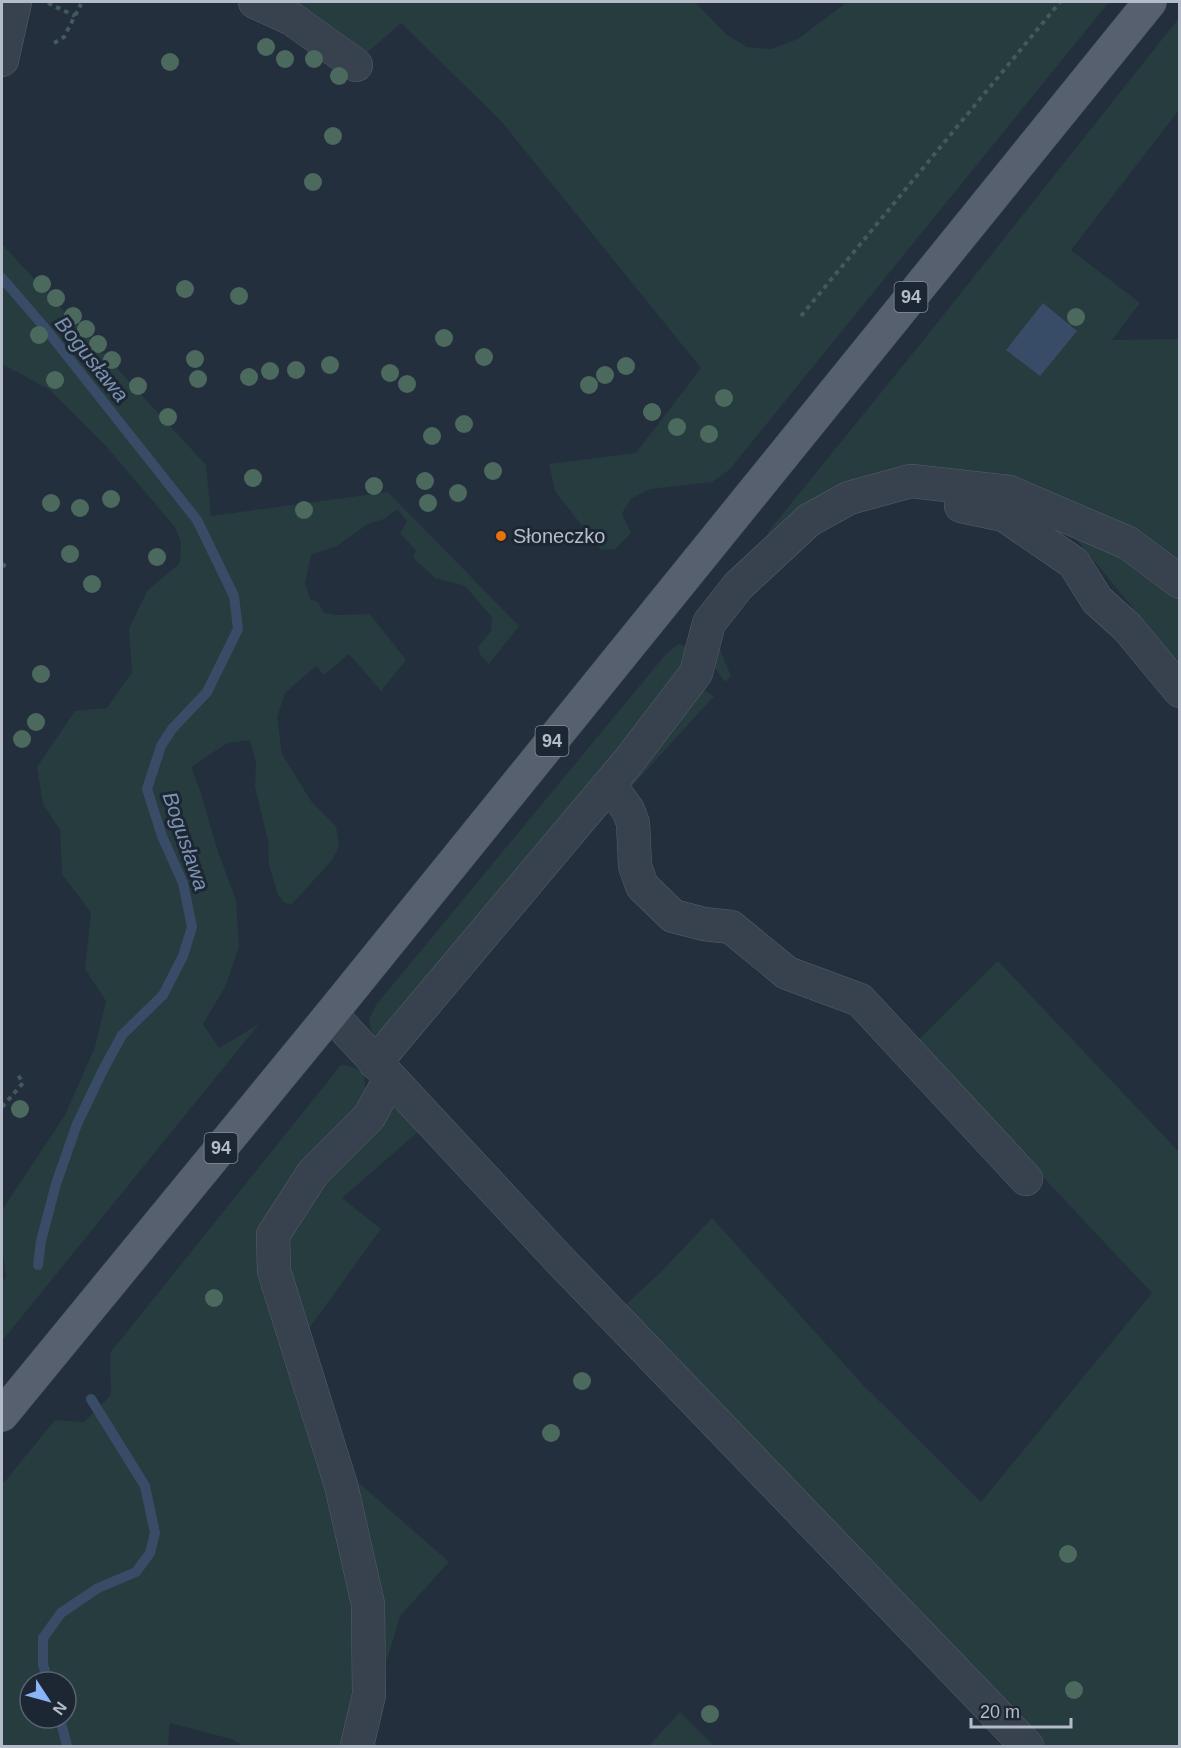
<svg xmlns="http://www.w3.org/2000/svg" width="1181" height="1748" font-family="Helvetica,sans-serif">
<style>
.green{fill:#263c3f;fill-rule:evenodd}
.water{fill:#394c67}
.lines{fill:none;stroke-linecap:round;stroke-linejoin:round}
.stream{stroke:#394c67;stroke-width:10}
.minor-casing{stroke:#565f6c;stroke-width:34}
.major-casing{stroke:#414a57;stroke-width:34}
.path{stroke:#44595c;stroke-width:4;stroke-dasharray:4.5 4.5;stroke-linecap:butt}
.minor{stroke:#38414e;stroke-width:33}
.major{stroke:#56606e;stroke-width:33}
.tree{fill:#4b6a5d}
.food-dot{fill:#e8710a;stroke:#1d2633;stroke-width:2}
.labels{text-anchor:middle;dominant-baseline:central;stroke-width:6;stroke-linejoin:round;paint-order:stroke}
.shield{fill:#1d2633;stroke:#878f9c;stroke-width:1.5}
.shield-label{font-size:18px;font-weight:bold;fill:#b4bcc9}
.poi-label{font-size:20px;fill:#b4bcc9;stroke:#1d2633;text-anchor:start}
.water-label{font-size:21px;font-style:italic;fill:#7c92b1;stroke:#1d2633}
</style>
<rect width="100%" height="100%" fill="#242f3e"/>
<g class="green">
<path d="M283,2H695L726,34L747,47L771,49L798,39L847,2H1109L730,469L712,482L650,489L632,498L622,513L631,533L615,549L601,550L555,491L549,464L636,453L701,368L501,121L401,23L362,57Z"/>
<path d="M1179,18V110L1071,250L1140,303L1112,340L1179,339V568L916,473L769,539L768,532L926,337Z"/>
<path d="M2,244L206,465L211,516L388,492L519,626L489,664L481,656L478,647L491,631L492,617L465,586L435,578L413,558L416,550L400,534L407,521L397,509L384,519L368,524L337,546L311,555L305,583L310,599L318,602L324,613L337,615L370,614L406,660L381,691L349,654L324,675L316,666L285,693L277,717L282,754L311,801L336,826L339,847L332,860L292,904L285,903L278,895L269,865L268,840L255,787L256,763L250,740L227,743L191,767L200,790L218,852L236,900L239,947L225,987L203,1024L219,1048L259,1024L2,1341V1282L6,1277L2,1243V1210L65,1115L95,1047L106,1001L85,969L91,913L62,874L60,830L43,804L37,767L75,711L107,708L132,672L129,629L147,591L180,563L181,542L175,527L104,444L50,390L2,364Z"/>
<path d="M838,514L720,621L714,636L731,676L725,682L712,664L709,644L716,621L750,585Z"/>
<path d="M1068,529L1146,572L1179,601V664Z"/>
<path d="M678,644L685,646L690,655L689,667L418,998L373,1037L369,1020L376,1005L666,654Z"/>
<path d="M704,690L714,696L625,794L626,773L695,693Z"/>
<path d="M998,961L1179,1152V1746H1039L622,1308L661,1272L712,1218L864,1386L981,1502L1152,1293L916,1042Z"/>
<path d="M341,1065C366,1067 368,1080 363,1102L267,1220L352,1574C356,1632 357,1689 344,1746H244L231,1739L170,1723L168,1746H2V1485L55,1420L84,1422L111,1395L110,1353ZM30,1682H66V1718H30Z"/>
<path d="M393,1108L402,1111L419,1131L342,1198L381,1229L307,1331L285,1266V1238L305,1204L386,1114Z"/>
<path d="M351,1476L449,1562L400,1616L387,1660Z"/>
<path d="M680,1712L714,1746H649Z"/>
</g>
<path class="water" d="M1043,303L1077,331L1040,376L1006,350Z"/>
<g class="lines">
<g class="stream">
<path d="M2,278L45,328L197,520L234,596L238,629L207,692L172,729L161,746L147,789L162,836L183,883L192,927L183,956L163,995L122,1035L103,1070L77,1124L56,1184L41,1241L38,1265"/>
<path d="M49,1682L43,1665V1638L61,1613L98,1588L136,1572L150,1553L155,1533L145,1486L91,1399"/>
<path d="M60,1718L67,1746"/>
</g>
<g class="minor-casing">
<g id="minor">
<path d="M255,2L292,19L356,65"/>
<path d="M2,60L15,2"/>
<path d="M961,506L1004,515L1074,563L1097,600L1127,627L1180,691"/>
<path d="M609,784L628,810L633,823L635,866L642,886L673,916L704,924L731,927L787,973L860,1000L1026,1179"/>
<path d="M331,1014L556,1256L1027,1746"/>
<path d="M375,1063L628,762L696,673L709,623L738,586L809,520L849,498L911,481L1009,492L1128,543L1180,582"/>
<path d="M357,1746L369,1695L368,1604L341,1485L274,1271L273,1235L313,1173L369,1117L390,1079"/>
</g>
</g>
<g class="major-casing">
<path id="major" d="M2,1415L331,1014L1150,2"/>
</g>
<g class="path">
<path d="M48,3L75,16"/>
<path d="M54,43L64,37L81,4"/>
<path d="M801,316L1060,2"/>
<path d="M2,564L8,568"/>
<path d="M2,1107L23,1083L18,1075"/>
</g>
<use href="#minor" class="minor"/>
<use href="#major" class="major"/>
</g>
<g class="tree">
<circle cx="266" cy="47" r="9"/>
<circle cx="285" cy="59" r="9"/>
<circle cx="314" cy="59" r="9"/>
<circle cx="170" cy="62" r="9"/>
<circle cx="339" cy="76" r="9"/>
<circle cx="333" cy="136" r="9"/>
<circle cx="313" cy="182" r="9"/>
<circle cx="42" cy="284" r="9"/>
<circle cx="185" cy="289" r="9"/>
<circle cx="239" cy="296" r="9"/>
<circle cx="56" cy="298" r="9"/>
<circle cx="73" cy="316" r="9"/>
<circle cx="1076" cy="317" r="9"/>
<circle cx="86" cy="329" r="9"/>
<circle cx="39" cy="335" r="9"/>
<circle cx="444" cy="338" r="9"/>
<circle cx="98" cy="344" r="9"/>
<circle cx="484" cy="357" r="9"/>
<circle cx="195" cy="359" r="9"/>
<circle cx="112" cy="360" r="9"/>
<circle cx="330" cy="365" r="9"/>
<circle cx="626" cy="366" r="9"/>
<circle cx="296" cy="370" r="9"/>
<circle cx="270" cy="371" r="9"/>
<circle cx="390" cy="373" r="9"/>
<circle cx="605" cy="375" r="9"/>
<circle cx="249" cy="377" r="9"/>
<circle cx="198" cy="379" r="9"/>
<circle cx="55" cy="380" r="9"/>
<circle cx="407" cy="384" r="9"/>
<circle cx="589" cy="385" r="9"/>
<circle cx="138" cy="386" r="9"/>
<circle cx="724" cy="398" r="9"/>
<circle cx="652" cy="412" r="9"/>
<circle cx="168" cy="417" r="9"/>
<circle cx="464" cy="424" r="9"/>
<circle cx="677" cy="427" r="9"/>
<circle cx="709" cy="434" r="9"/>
<circle cx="432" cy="436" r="9"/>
<circle cx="493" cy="471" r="9"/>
<circle cx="253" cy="478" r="9"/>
<circle cx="425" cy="481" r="9"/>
<circle cx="374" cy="486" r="9"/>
<circle cx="458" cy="493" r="9"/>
<circle cx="111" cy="499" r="9"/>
<circle cx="51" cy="503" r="9"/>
<circle cx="428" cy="503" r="9"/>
<circle cx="80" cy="508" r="9"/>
<circle cx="304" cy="510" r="9"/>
<circle cx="70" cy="554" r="9"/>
<circle cx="157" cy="557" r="9"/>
<circle cx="92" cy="584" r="9"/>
<circle cx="41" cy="674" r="9"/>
<circle cx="36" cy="722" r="9"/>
<circle cx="22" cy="739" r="9"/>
<circle cx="20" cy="1109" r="9"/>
<circle cx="214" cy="1298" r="9"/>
<circle cx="582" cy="1381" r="9"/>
<circle cx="551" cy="1433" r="9"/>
<circle cx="1068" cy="1554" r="9"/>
<circle cx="1074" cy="1690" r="9"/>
<circle cx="710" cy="1714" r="9"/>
</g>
<circle class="food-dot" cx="501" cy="536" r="6"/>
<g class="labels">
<g class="shield">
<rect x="894.5" y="282" width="33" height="30" rx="4.5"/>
<rect x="535.5" y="726" width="33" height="30" rx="4.5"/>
<rect x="204.5" y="1133" width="33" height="30" rx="4.5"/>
</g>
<g class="shield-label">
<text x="911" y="297">94</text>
<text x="552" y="741">94</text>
<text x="221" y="1148">94</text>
</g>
<g class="poi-label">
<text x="513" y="536">Słoneczko</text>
</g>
<g class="water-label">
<text transform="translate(92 359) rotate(51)">Bogusława</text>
<text transform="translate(186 841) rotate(71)">Bogusława</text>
</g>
</g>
<rect width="1181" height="1748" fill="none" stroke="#b4bcc9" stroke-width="6"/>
<g transform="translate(48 1700) rotate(126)"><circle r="28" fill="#1d2633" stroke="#59626f" stroke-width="1.5"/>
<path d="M0-4.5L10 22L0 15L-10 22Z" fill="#8ab4f8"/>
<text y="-9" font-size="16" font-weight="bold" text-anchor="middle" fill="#b4bcc9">N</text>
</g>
<path d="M971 1718v9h100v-9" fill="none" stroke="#b4bcc9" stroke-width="3"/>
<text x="980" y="1718" font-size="18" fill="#b4bcc9" stroke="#1d2633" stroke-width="4.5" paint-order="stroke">20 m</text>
</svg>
